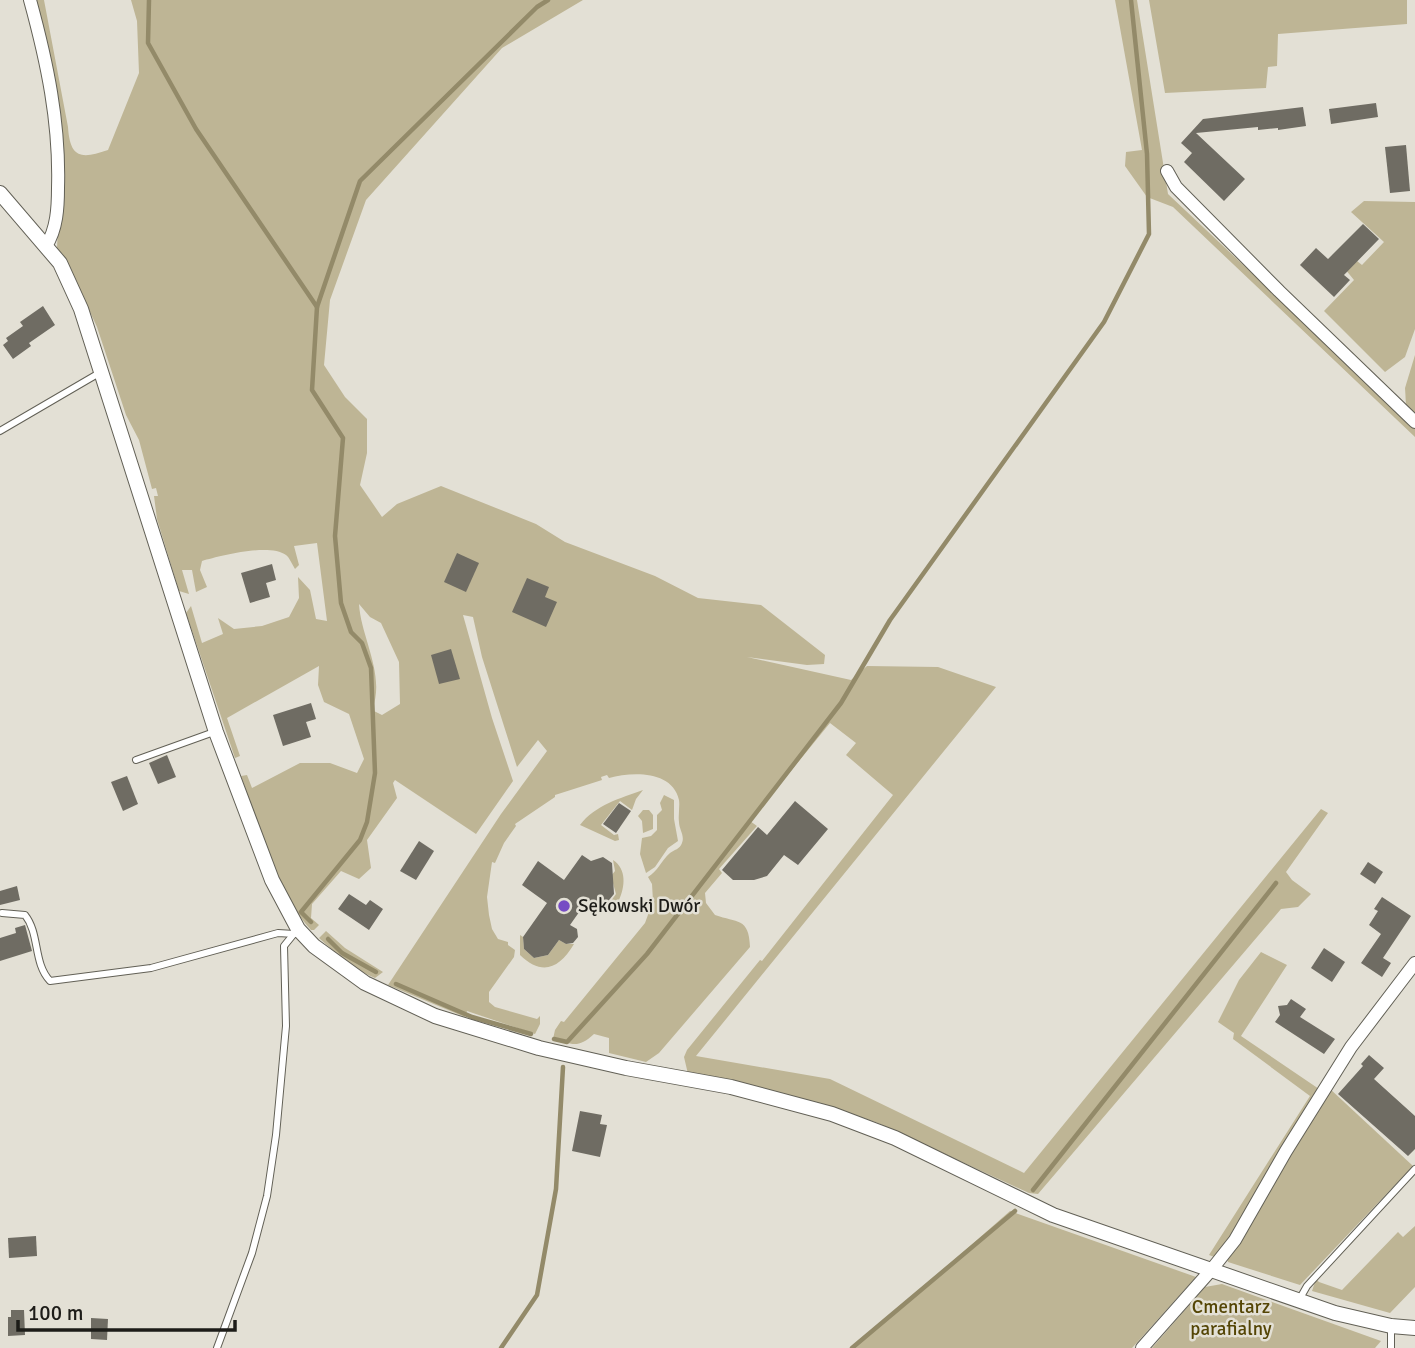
<svg xmlns="http://www.w3.org/2000/svg" width="1415" height="1348" font-family="Signika,sans-serif">
<style>
.green{fill:#beb595;fill-rule:evenodd}
.lines{fill:none;stroke-linecap:round;stroke-linejoin:round}
.stream{stroke:#938a69;stroke-width:4.5}
.building{fill:#6f6c63}
.service-casing{stroke:#626056;stroke-width:8}
.minor-casing{stroke:#626056;stroke-width:14}
.tertiary-casing{stroke:#626056;stroke-width:16}
.service{stroke:#fff;stroke-width:6}
.minor{stroke:#fff;stroke-width:12}
.tertiary{stroke:#fff;stroke-width:14}
.poi-dot{fill:#764cc4;stroke:#e3e0d5;stroke-width:2.5}
.labels{text-anchor:middle;dominant-baseline:central;stroke-width:5;stroke-linejoin:round;paint-order:stroke}
.poi-label{font-size:19px;fill:#1d1c18;stroke:#e3e0d5;text-anchor:start}
.park-label{font-size:19px;fill:#544505;stroke:#e3e0d5}
</style>
<rect width="100%" height="100%" fill="#e3e0d5"/>
<g class="green">
<path d="M34,0H44L68,127C70,159 82,159 108,150L139,73L137,21L131,0H583L502,48L366,200L330,300L324,365L345,397L367,419V453L360,485L382,517L397,504L441,486L536,524L565,542L655,576L698,598L761,605L825,655L824,664L807,665L747,657L851,680L867,666L938,667L996,687L696,1056L830,1079L1024,1173L1321,809L1328,813L1286,872L1292,880L1311,894L1298,907L1281,909L1038,1194L1029,1193L878,1123L835,1108L688,1074L684,1057L687,1050L760,960L762,961L893,795L846,755L856,743L830,723L750,821L757,826L719,869L722,873L705,893L706,903L715,915C737,923 749,917 750,947L659,1053L646,1062L609,1053V1038L594,1034C578,1049 572,1044 553,1039L555,1030L561,1021L564,1022L645,923L653,901L652,884L648,877C658,871 661,861 670,853C674,850 680,849 682,843C685,836 679,829 679,822C678,815 680,807 679,800C672,770 632,772 609,778L607,775L601,777L602,780L555,795V797L515,824L516,826L504,843L495,863L492,862L487,897L489,915L492,929L498,939L508,942V945L515,950L514,957L489,992V1002L495,1007L537,1019L540,1016V1024L535,1034L467,1011L465,1017L388,985L501,814L547,751L538,740L517,767L482,657L473,617L463,615L492,718L513,781L476,834L395,780L393,783L397,798L367,840L371,868L359,879L341,871L312,904L311,918L319,925L314,930H311C274,889 260,827 241,776L247,775L252,788L300,763H330L357,773L364,759L349,714L324,702L318,685L319,666L227,718L240,756L235,758L186,613L191,606L202,643L223,634L218,618L234,629L262,626L289,617L299,598L298,577L310,590L316,619L327,621L317,543L294,546L299,565L295,569C292,564 289,557 286,555C269,543 220,556 202,561L200,570L207,587L196,592L192,570H182L189,594L179,591L157,519L154,496H158L156,488L152,489L139,440L126,415L97,327L72,273L57,248L62,139ZM359,604L370,617L381,623L399,662L400,704L382,715L372,710C386,675 361,638 359,604Z"/>
<path d="M1115,0H1137L1168,194L1415,427V437L1173,207L1147,197L1125,166L1126,152L1142,150Z"/>
<path d="M1149,0H1407V24L1278,34L1277,66L1268,67L1266,88L1165,93Z"/>
<path d="M1364,201L1415,202V329L1405,357L1385,372L1324,311L1354,280L1345,269L1357,261L1362,265L1384,242L1351,212Z"/>
<path d="M1415,355V414L1406,405L1405,388Z"/>
<path d="M643,790L636,799L632,810L620,801L601,825L614,835L618,834L619,840L615,841L580,825C595,805 621,798 643,790Z"/>
<path d="M664,795L674,800V819L678,841L668,848L655,867L646,873L640,854L642,838L651,836L657,830V815L662,810L660,803Z"/>
<path d="M643,810H649L653,815V829L643,833L642,821L638,816Z"/>
<path d="M613,860C627,869 625,887 619,900L608,905L616,894L611,876L615,871Z"/>
<path d="M326,931L345,948L383,972L375,978C354,970 336,953 319,938Z"/>
<path d="M520,935L523,937L524,949L534,958L548,955L559,940L566,944H574C559,969 542,976 520,955Z"/>
<path d="M1261,952L1287,965L1241,1036L1319,1089L1217,1258L1209,1255L1310,1096L1233,1039L1234,1033L1218,1022L1239,980Z"/>
<path d="M1329,1088L1413,1166L1300,1285L1228,1262L1227,1259Z"/>
<path d="M1010,1211L1196,1277L1132,1348H854Z"/>
<path d="M1415,1226V1287L1390,1313L1312,1291L1316,1279L1319,1282L1342,1290L1398,1232L1403,1237Z"/>
<path d="M1222,1284L1381,1341L1375,1348H1152L1205,1287Z"/>
</g>
<g class="lines">
<g class="stream">
<path d="M149,0L148,43L196,129L317,307L312,390L343,438L335,536L341,603L351,632L362,643L371,668L375,773L367,822L360,840L301,912L311,922"/>
<path d="M317,307L360,181L537,7L548,0"/>
<path d="M328,939L342,953L376,972"/>
<path d="M396,984L472,1017L531,1034"/>
<path d="M554,1039L567,1042L647,954L841,703L890,620L1104,322L1149,234L1147,154L1131,0"/>
<path d="M1033,1190L1276,883"/>
<path d="M501,1348L537,1295L556,1189L563,1067"/>
<path d="M852,1348L1015,1211"/>
</g>
</g>
<g class="building">
<path d="M1376,103L1378,117L1331,124L1329,109Z"/>
<path d="M1303,107L1306,126L1278,130V128L1258,130V127L1196,133L1245,179L1224,201L1184,162L1192,153L1181,143L1203,119Z"/>
<path d="M1406,145L1410,191L1390,193L1385,147Z"/>
<path d="M1363,224L1379,239L1344,275L1350,280L1334,297L1300,265L1316,248L1328,259Z"/>
<path d="M43,306L55,325L29,343L31,346L13,359L3,345L8,341L6,338L23,326L20,322Z"/>
<path d="M457,553L479,563L466,592L444,582Z"/>
<path d="M272,564L276,580L266,583L270,597L250,603L241,573Z"/>
<path d="M527,578L549,587L545,597L557,602L546,627L512,612Z"/>
<path d="M451,649L460,679L439,684L431,655Z"/>
<path d="M311,703L316,719L306,722L311,737L283,746L273,715Z"/>
<path d="M167,755L176,777L158,784L149,763Z"/>
<path d="M127,776L138,804L123,811L111,782Z"/>
<path d="M795,801L828,829L798,865L784,855L767,876L754,880H733L722,870L758,827L767,835Z"/>
<path d="M619,803L631,811L616,833L603,824Z"/>
<path d="M419,841L434,851L416,880L400,871Z"/>
<path d="M582,855L591,861L603,857L612,863L614,894L605,905L582,908L570,925L577,929L578,937L573,943L566,944L559,940L548,955L534,958L524,949L523,937L547,903L522,885L538,861L564,880Z"/>
<path d="M1368,862L1383,872L1375,884L1360,874Z"/>
<path d="M17,886L20,900L0,905V891Z"/>
<path d="M349,894L366,905L370,900L383,909L369,930L338,909Z"/>
<path d="M1382,897L1411,916L1383,958L1391,963L1382,977L1361,963L1381,934L1369,925L1378,911L1374,909Z"/>
<path d="M25,925L32,951L0,961V938L16,933L15,928Z"/>
<path d="M1324,948L1345,962L1332,982L1311,968Z"/>
<path d="M1291,999L1306,1009L1300,1017L1335,1039L1324,1054L1275,1022L1280,1015L1278,1006L1287,1005Z"/>
<path d="M1369,1055L1384,1068L1374,1079L1415,1116V1149L1408,1156L1338,1094L1363,1066L1361,1064Z"/>
<path d="M580,1111L602,1115L600,1124L607,1125L600,1157L572,1151Z"/>
<path d="M36,1236L37,1256L9,1258L8,1238Z"/>
<path d="M11,1310H24L25,1335L8,1336V1317H11Z"/>
<path d="M91,1318L108,1319L107,1340L91,1339Z"/>
</g>
<g class="lines">
<g class="service-casing">
<g id="service">
<path d="M0,431L101,372"/>
<path d="M136,760L214,732"/>
<path d="M2,913L25,915C40,934 33,963 50,981L151,968L278,933L294,934"/>
<path d="M1299,1300L1307,1286L1415,1169"/>
<path d="M1391,1326V1348"/>
<path d="M217,1348L252,1253L267,1196L276,1135L286,1026L284,946L297,930"/>
</g>
</g>
<g class="minor-casing">
<g id="minor">
<path d="M30,0C47,62 60,123 58,188C58,207 57,229 46,246"/>
<path d="M1167,171L1176,187L1279,291L1415,422"/>
<path d="M1142,1348L1212,1269L1235,1240L1286,1151L1351,1047L1415,963"/>
</g>
</g>
<g class="tertiary-casing">
<path id="tertiary" d="M0,193L60,263L81,309L216,732L272,880L298,929L314,946L365,983L435,1016L539,1048L626,1068L731,1087L832,1114L895,1138L1053,1215L1335,1313L1391,1326L1415,1328"/>
</g>
<use href="#service" class="service"/>
<use href="#minor" class="minor"/>
<use href="#tertiary" class="tertiary"/>
</g>
<circle class="poi-dot" cx="564" cy="906" r="7"/>
<g class="labels">
<g class="poi-label">
<text x="578" y="906">Sękowski Dwór</text>
</g>
<g class="park-label">
<text x="1231" y="1307">Cmentarz<tspan x="1231" dy="22">parafialny</tspan></text>
</g>
</g>
<path d="M18 1320v10h217v-10" fill="none" stroke="#1d1c18" stroke-width="3.5"/>
<text x="28" y="1320" font-size="21" fill="#1d1c18" stroke="#e3e0d5" stroke-width="5" paint-order="stroke">100 m</text>
</svg>
